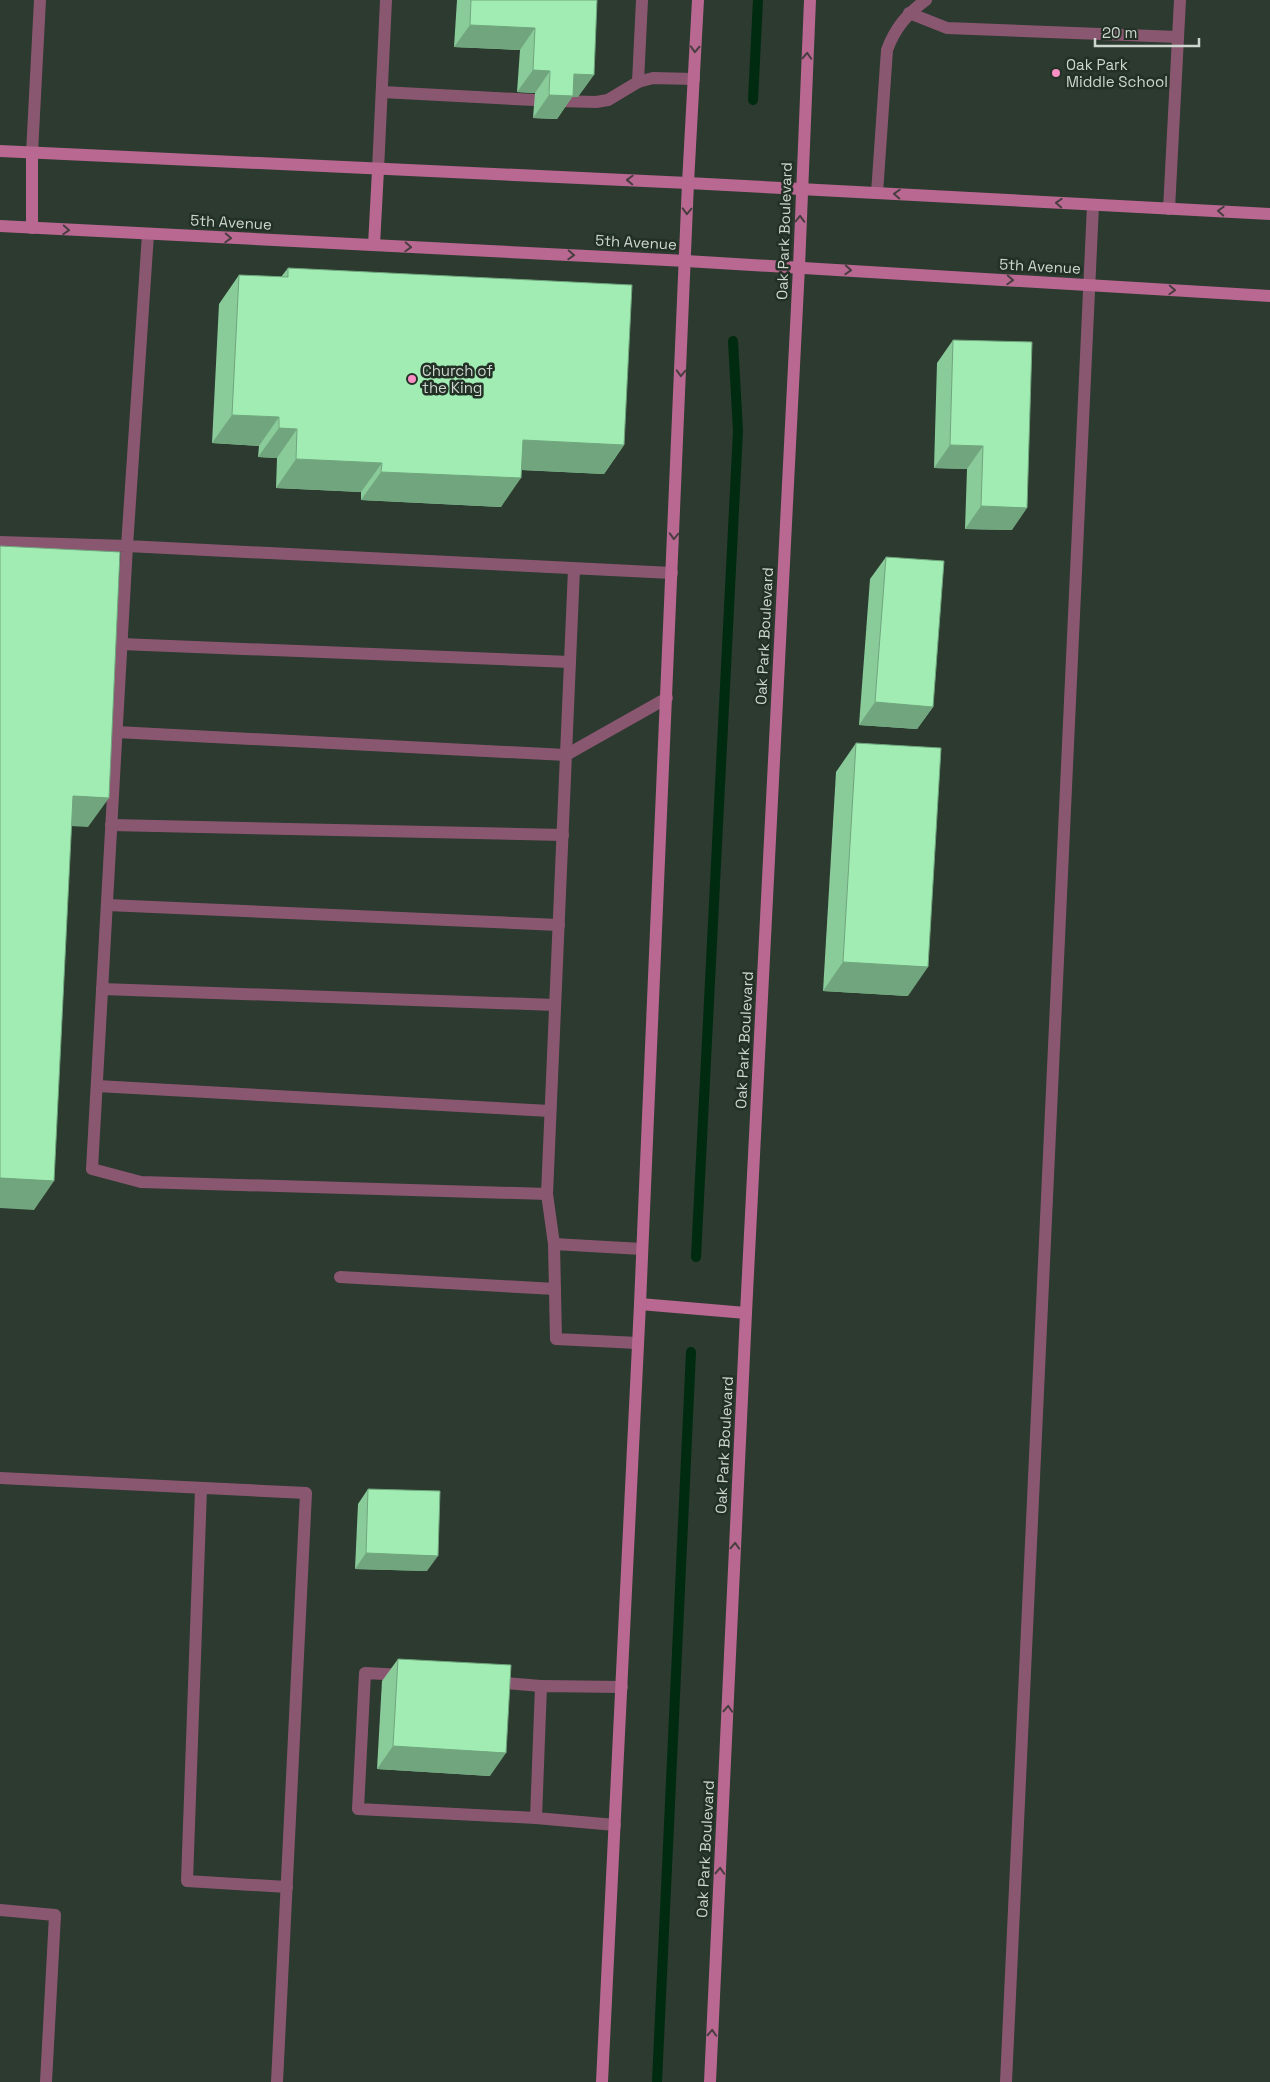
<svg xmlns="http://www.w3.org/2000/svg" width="1270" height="2082" font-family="'Space Grotesk',sans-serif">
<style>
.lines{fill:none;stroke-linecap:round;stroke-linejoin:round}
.stream{stroke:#012b11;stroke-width:10}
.lane{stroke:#8a5771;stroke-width:12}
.secondary{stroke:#b86891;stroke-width:12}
.wall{fill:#8acb9a}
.shaded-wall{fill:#70a57d}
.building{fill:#a0ecb3;stroke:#70a57d}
.oneway{stroke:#483e40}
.poi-dot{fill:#fa8fc6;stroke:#223025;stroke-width:2}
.labels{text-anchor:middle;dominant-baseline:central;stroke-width:5;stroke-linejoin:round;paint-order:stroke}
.poi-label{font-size:15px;fill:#cdd6cf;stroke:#223025;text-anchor:start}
.street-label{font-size:15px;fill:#cdd6cf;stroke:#223025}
</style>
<rect width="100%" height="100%" fill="#2c3a2f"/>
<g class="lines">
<g class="stream">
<path d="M753,100L758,0"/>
<path d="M696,1257L738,431L733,341"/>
<path d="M657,2082L691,1352"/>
</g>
<g class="lane">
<path d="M909,13L947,28L1178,37"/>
<path d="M638,82L642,0"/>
<path d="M382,92L534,100"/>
<path d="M558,101L596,102L608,100L638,82L653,78L694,79"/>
<path d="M32,153L40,0"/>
<path d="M378,170L386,0"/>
<path d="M877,193L887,50C895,28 907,14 926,0"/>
<path d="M1169,209L1180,0"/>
<path d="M148,234L127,546L672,573"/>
<path d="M0,542L127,546L92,1169L141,1182L547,1194L574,569"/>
<path d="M121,644L570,662"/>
<path d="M116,732L566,755L667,698"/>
<path d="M111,825L563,835"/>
<path d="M107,905L559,925"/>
<path d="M102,989L555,1005"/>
<path d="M97,1086L550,1111"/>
<path d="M547,1194L554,1244"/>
<path d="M340,1277L555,1289"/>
<path d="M638,1343L556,1339L554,1244L642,1249"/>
<path d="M0,1478L306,1493L277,2082"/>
<path d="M201,1489L187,1881L287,1887"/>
<path d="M403,1675L365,1673L358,1809L536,1818"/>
<path d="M492,1682L541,1686"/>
<path d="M615,1825L536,1818L541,1686L622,1687"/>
<path d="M0,1910L55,1915L46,2082"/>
<path d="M1006,2082L1093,205"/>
</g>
<g class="secondary">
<path d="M0,151L688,183L1270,214"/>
<path d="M0,226L686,261L1270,296"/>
<path d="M32,228V153"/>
<path d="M374,245L378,170"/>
<path d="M640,1304L746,1313"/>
<path d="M602,2082L640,1304L688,183L698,0"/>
<path d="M710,2082L746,1313L799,267L810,0"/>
</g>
</g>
<g class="wall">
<path d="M457,0H597L578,97H572L557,119L533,118L535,93L517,92L520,50L454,47Z"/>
<path d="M288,268L624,445L604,474L521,470L501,507L361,500V492L276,488L277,458L258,457L259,446L212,443L219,304L239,275L281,277Z"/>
<path d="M953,340L1012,530L965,529L967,469L934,468L937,363Z"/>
<path d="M886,557L933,707L917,729L859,725L870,579Z"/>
<path d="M856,743L908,996L823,991L836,772Z"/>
<path d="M368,1489L427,1571L355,1569L358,1504Z"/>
<path d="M398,1659L490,1776L377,1769L382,1681Z"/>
</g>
<g class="shaded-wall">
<path d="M470,25L535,28L520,50L454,47Z"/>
<path d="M533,70L550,71L535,93L517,92Z"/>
<path d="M574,74L594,75L578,97H572L557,119L533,118L549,95Z"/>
<path d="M232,415L279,417L259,446L212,443Z"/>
<path d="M279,428L297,429L277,458L258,457Z"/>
<path d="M523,440L624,445L604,474L503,469Z"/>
<path d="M950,445L983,446L967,469L934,468Z"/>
<path d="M296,459L382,463L361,492L276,488Z"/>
<path d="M381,472L521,478L501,507L361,500Z"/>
<path d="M981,506L1027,508L1012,530L965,529Z"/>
<path d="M875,702L933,707L917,729L859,725Z"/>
<path d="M73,796L109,798L88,827L52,825Z"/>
<path d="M843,962L928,967L908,996L823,991Z"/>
<path d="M0,1178L54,1181L34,1210L0,1208Z"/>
<path d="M366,1553L438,1556L427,1571L355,1569Z"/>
<path d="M393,1746L506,1753L490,1776L377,1769Z"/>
</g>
<g class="building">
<path d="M471,0H597L594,75L574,74L573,96L549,95L550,71L533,70L535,28L470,25Z"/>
<path d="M288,268L632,285L624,445L523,440L521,478L381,472L382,463L296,459L297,429L279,428V417L232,415L239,275L288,277Z"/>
<path d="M953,340L1032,342L1027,508L981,506L983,446L950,445Z"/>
<path d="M0,546L120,552L109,798L73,796L54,1181L0,1178Z"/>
<path d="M886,557L944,561L933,707L875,702Z"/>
<path d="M856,743L941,748L928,967L843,962Z"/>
<path d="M368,1489L440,1491L438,1556L366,1553Z"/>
<path d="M398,1659L511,1665L506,1753L393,1746Z"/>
</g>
<defs><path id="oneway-chevron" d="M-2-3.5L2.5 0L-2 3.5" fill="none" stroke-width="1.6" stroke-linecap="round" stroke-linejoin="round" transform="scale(1.25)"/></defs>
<g class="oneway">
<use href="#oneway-chevron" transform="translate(695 49) rotate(93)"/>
<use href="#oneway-chevron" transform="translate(807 56) rotate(-87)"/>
<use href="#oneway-chevron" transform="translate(630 180) rotate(-178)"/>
<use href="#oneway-chevron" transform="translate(897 194) rotate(-177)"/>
<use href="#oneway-chevron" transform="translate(1059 203) rotate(-177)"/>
<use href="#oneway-chevron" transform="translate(687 211) rotate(92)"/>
<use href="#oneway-chevron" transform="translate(1221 211) rotate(-177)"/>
<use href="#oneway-chevron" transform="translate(800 219) rotate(-89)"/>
<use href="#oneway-chevron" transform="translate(66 230) rotate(3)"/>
<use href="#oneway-chevron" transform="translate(228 238) rotate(3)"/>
<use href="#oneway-chevron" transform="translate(408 247) rotate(3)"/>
<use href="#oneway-chevron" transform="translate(571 255) rotate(3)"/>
<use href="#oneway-chevron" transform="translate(848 270) rotate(3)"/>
<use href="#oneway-chevron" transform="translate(1010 280) rotate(3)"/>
<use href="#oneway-chevron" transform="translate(1172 290) rotate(3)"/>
<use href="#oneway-chevron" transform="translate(681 373) rotate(92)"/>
<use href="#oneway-chevron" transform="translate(674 536) rotate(92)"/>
<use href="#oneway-chevron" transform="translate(735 1546) rotate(-87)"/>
<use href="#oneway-chevron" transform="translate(728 1709) rotate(-87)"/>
<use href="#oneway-chevron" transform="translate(720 1871) rotate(-87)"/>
<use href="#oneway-chevron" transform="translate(712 2033) rotate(-87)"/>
</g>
<g class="poi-dot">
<circle cx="1056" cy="73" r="5"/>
<circle cx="412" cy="379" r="5"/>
</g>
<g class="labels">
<g class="poi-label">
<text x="1066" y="64">Oak Park<tspan x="1066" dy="17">Middle School</tspan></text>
<text x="422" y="370">Church of<tspan x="422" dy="17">the King</tspan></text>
</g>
<g class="street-label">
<text transform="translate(231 222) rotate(3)">5th Avenue</text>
<text transform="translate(784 231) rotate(-88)">Oak Park Boulevard</text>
<text transform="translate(636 242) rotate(3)">5th Avenue</text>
<text transform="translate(1040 266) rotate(3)">5th Avenue</text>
<text transform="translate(764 636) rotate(-87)">Oak Park Boulevard</text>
<text transform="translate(744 1040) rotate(-87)">Oak Park Boulevard</text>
<text transform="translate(724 1445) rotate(-87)">Oak Park Boulevard</text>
<text transform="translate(705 1849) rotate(-87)">Oak Park Boulevard</text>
</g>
</g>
<path d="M1095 38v8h104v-8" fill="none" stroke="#cdd6cf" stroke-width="2.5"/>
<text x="1102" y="38" font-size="15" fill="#cdd6cf" stroke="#223025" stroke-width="4" paint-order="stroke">20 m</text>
</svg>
